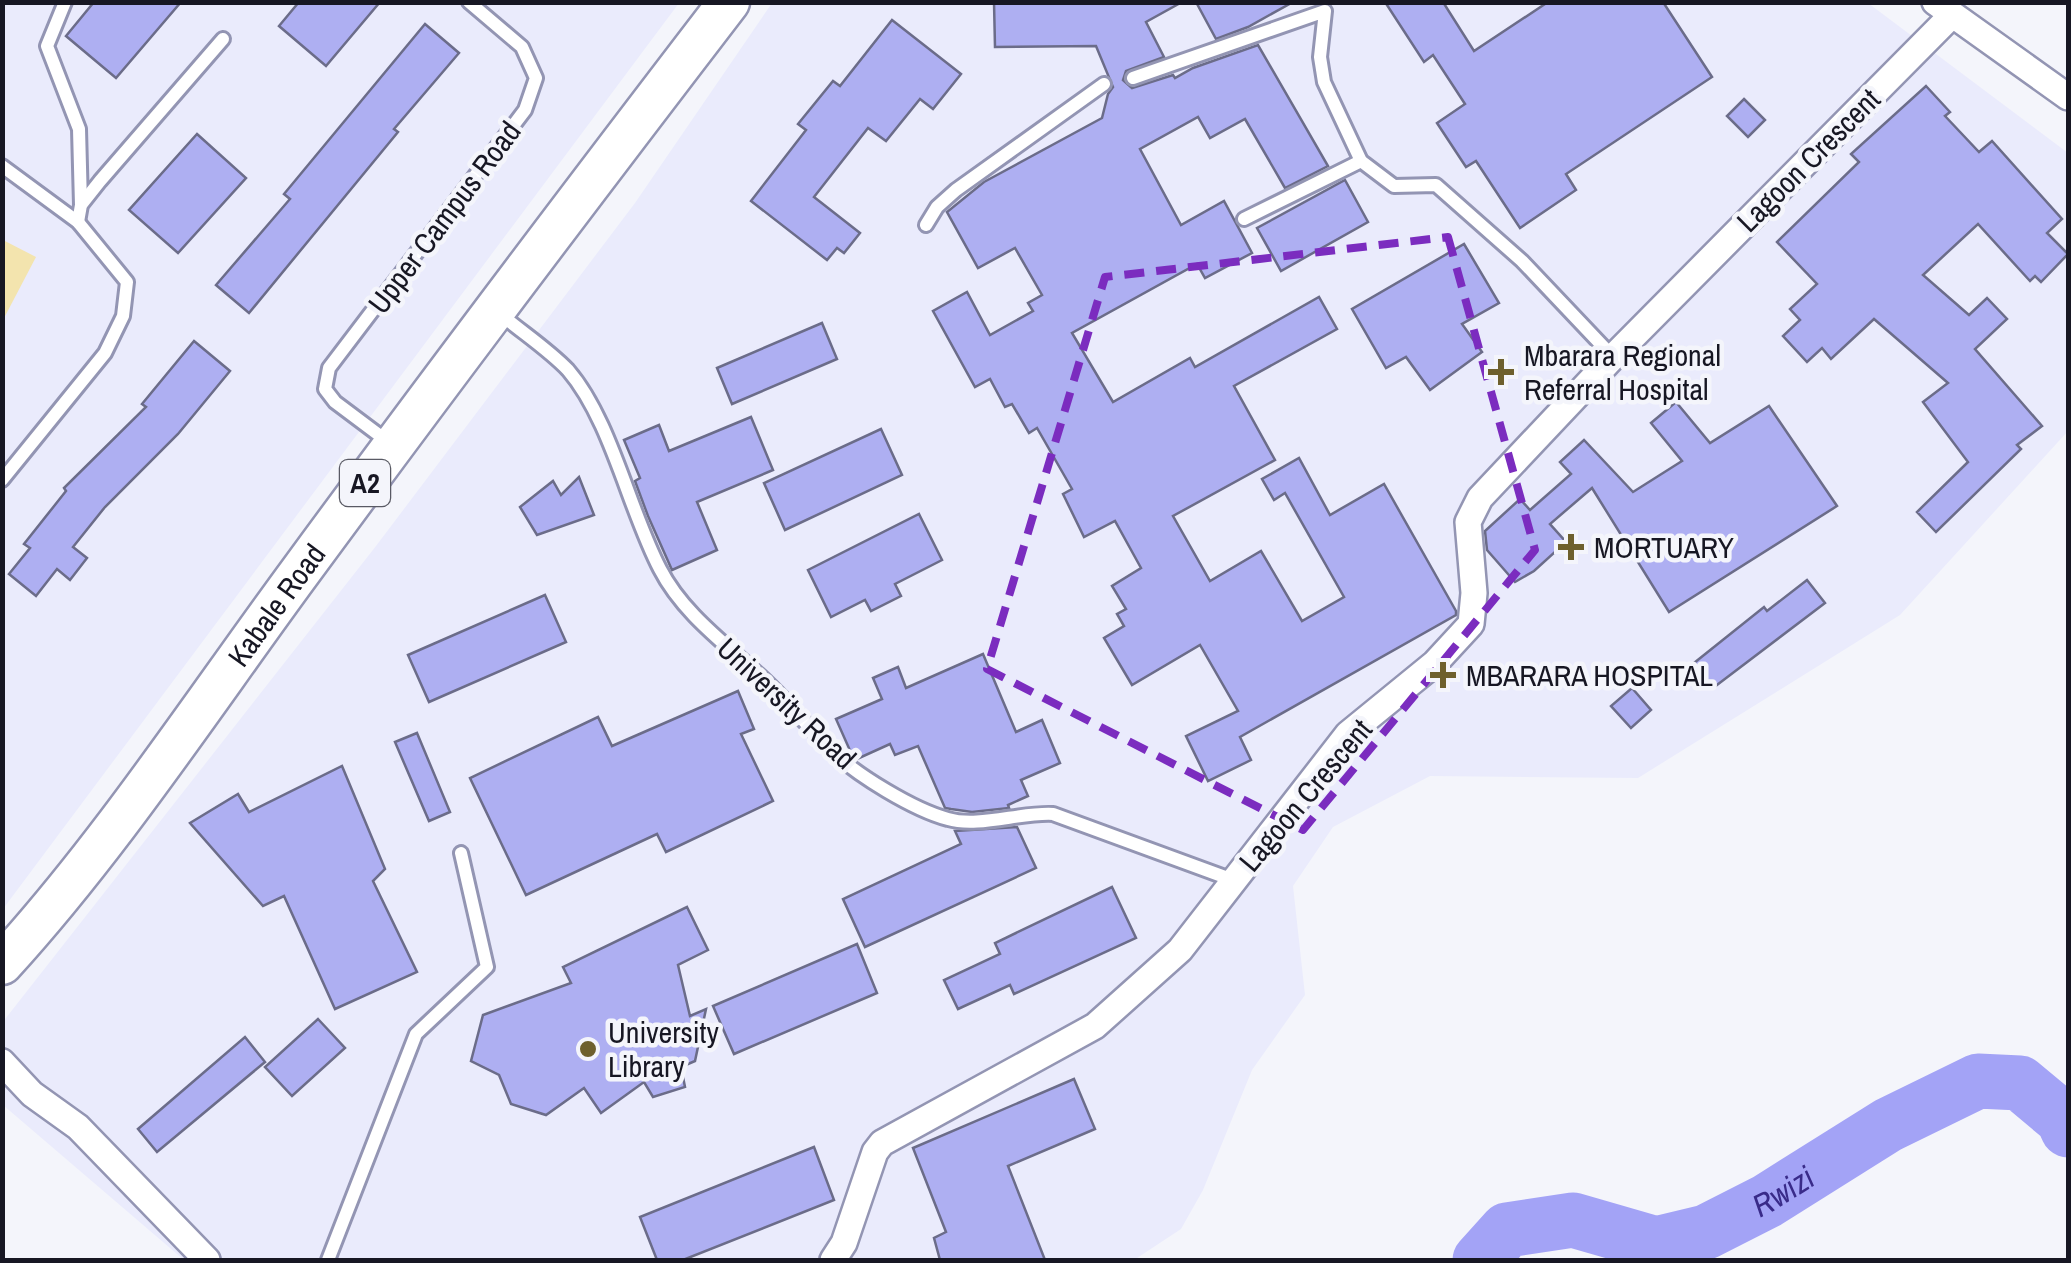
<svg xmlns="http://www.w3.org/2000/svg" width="2071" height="1263" font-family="'Archivo Narrow',sans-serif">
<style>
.built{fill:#eaebfc}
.green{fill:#f3e4ae}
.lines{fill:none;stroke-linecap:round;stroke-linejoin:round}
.river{stroke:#a3a3f6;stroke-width:55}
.building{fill:#aeaff2;stroke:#6b6c89;stroke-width:2.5}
.lane-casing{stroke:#9395b3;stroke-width:18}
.street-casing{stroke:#9395b3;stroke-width:30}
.primary-casing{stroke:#9395b3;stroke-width:45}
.lane{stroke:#fff;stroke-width:12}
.street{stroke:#fff;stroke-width:25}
.primary{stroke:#fff;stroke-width:40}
.marked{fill:none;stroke:#7b2cbf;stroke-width:8;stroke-dasharray:20 12;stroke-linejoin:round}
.poi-dot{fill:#6e602d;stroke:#f4f5fb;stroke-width:4}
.labels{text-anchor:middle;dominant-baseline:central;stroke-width:9;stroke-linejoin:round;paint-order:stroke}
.shield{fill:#f4f5fb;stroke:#595a64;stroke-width:2.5}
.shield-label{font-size:28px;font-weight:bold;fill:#171723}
.street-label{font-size:30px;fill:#171723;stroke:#f4f5fb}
.poi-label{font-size:30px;fill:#171723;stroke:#f4f5fb;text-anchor:start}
.water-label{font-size:32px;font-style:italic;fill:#392b89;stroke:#f4f5fb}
</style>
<rect width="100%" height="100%" fill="#f4f5fb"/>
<g class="built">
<path d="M3,3H679L3,909Z"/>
<path d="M772,3H1868L2068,153V431L1900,615L1638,778L1430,776L1333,827L1293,886L1305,995L1252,1070L1203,1190L1181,1229L1134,1260H184L3,1105L2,1023L376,546L635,203Z"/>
</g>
<path class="green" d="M3,240L36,257L3,320Z"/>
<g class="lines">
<path class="river" id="s1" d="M1480,1260L1507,1230L1573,1220L1656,1244L1706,1232L1767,1201L1888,1125L1978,1081L2020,1083L2063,1119L2068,1130"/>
</g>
<g class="building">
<path d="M94,2H181L116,78L66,36Z"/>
<path d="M299,2H380L326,66L279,26Z"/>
<path d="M994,2H1182L1146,22L1164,57L1126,71L1123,80L1132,88L1173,75L1175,78L1193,68L1258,45L1328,166L1285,188L1245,119L1210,138L1198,117L1140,149L1181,225L1224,201L1252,253L1205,278L1197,264L1072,333L1113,402L1190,358L1195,367L1319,297L1337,329L1234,386L1275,460L1173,516L1210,581L1261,551L1302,621L1344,597L1285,493L1274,500L1262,479L1299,458L1330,515L1384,484L1456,611V615L1240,737L1251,760L1208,781L1186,736L1238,711L1200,645L1132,685L1104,638L1124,626L1117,614L1126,609L1112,586L1141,568L1115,521L1084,537L1063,494L1072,489L1037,428L1029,433L1012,404L1005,407L990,379L975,387L933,311L967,292L990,335L1033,311L1028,303L1042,295L1015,248L978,268L947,212L984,182L1102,118L1108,94L1113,87L1096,46L995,47Z"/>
<path d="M1196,2H1293L1248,27L1216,39Z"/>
<path d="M1385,2H1443L1474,51L1548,2H1663L1712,77L1566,174L1576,190L1520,228L1476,161L1466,167L1437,123L1465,104L1433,55L1424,62Z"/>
<path d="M892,20L961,74L933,109L920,99L886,141L868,128L814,197L860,233L844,253L837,248L827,260L751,201L806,130L798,124L833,81L840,86Z"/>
<path d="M425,24L459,53L394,129L398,132L249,313L216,285L290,199L284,194Z"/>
<path d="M1926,86L1950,112L1945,116L1979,152L1992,141L2062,219L2047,233L2068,254L2041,282L2035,276L2030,281L1978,224L1923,275L1969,315L1987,298L2007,319L1975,349L2042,426L2017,445L2021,449L1936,532L1917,512L1968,462L1923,402L1948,383L1874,319L1831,359L1822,348L1807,362L1783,336L1800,320L1790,309L1817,284L1777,242L1859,162L1851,154Z"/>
<path d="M1744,99L1765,120L1748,137L1727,116Z"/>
<path d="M197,134L246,178L178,253L129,210Z"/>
<path d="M1345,180L1368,222L1281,271L1257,228Z"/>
<path d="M1464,244L1499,303L1462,324L1482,352L1430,390L1406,357L1386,368L1352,309Z"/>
<path d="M822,323L837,359L732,404L717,368Z"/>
<path d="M194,341L230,371L178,434L105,507L73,547L87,558L70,580L57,569L36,596L9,574L30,548L24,544L66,491L64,488L146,407L142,404Z"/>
<path d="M1676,402L1710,443L1769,406L1837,506L1669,612L1592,488L1550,524L1566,542L1534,571L1515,582L1487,550L1485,531L1520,499L1530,510L1571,474L1560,462L1584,440L1633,492L1682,461L1651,423Z"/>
<path d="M751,417L773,470L697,502L717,550L672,570L648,516L635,481L640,478L624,440L659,425L669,451Z"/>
<path d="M881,429L902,475L785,530L764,483Z"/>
<path d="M579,477L594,515L537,535L520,507L553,481L561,495Z"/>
<path d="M919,514L942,560L895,584L901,596L871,611L865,600L831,617L808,570Z"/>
<path d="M1807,580L1825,603L1713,688L1694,663L1764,607L1767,611Z"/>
<path d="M545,595L566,642L429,702L408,655Z"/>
<path d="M983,654L1016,732L1042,720L1060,763L1021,780L1028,796L1008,805L1009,808L972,812L951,809L945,808L918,746L895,755L890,744L857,759L852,755L836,719L882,699L873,678L898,667L906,688Z"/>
<path d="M1632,688L1651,710L1631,728L1611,706Z"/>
<path d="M738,691L754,729L741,734L773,801L666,852L657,834L526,895L470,778L598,717L612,746Z"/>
<path d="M417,733L450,812L429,821L395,742Z"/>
<path d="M342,766L385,869L373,881L417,972L335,1009L284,896L263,906L190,823L238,794L249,812Z"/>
<path d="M1017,827L1036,868L865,947L843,899L961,844L955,831Z"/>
<path d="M1112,887L1136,938L1014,994L1010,985L958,1009L944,980L1000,954L995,943Z"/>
<path d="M687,907L708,950L678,965L690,1016L706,1009L695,1061L681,1067L685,1087L653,1097L644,1082L601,1113L584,1088L546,1115L511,1104L499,1075L471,1061L483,1015L571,983L563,967Z"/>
<path d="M857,944L877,993L734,1054L713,1006Z"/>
<path d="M318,1019L345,1048L292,1096L265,1067Z"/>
<path d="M245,1037L265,1062L157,1152L138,1129Z"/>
<path d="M1074,1079L1095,1129L1008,1166L1045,1260H940L934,1238L946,1232L913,1148Z"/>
<path d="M814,1147L834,1200L683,1260H657L640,1217Z"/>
</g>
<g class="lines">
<g class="lane-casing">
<g id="lane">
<path d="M65,2L47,46L79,129L81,205"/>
<path d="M1133,78L1325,11L1320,57L1324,82L1361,161L1394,186L1436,185L1522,261L1613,357"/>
<path d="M2,166L78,222L127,282L123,316L105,353L2,480"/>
<path d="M1244,219L1361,161"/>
<path d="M78,222L81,205L100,181L223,39"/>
<path d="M926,225L937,207L956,190L1104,84"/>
<path d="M498,312C520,331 548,349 568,370C611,420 629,510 660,569C682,612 723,642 758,674C784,697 806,725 831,750C856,775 914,810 948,819C978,828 1021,812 1053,814L1233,880"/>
<path d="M391,444L335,402L325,389L329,368L525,110L536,78L522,47L469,2"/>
<path d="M328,1260L416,1034L487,967L461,853"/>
</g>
</g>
<g class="street-casing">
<g id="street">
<path d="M1935,2L2068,97"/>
<path d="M2,1062L32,1094L78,1127L207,1260"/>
<path d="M833,1260L844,1243L875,1152L882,1143L1095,1026L1180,950L1348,734L1435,663L1471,624L1474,593L1468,522L1480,498L1613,357L1952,15"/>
</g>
</g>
<g class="primary-casing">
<g id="primary">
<path id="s2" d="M2,964C110,846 205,701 300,572C441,380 584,191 729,2"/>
</g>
</g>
<use href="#lane" class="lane"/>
<use href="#street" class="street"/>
<use href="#primary" class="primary"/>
</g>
<path class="marked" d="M1448,237L1535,550L1303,830L987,669L1105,277Z"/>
<g class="poi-dot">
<path d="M1496 357h10v10h10v10h-10v10h-10v-10h-10v-10h10z"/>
<path d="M1566 532h10v10h10v10h-10v10h-10v-10h-10v-10h10z"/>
<path d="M1438 660h10v10h10v10h-10v10h-10v-10h-10v-10h10z"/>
<circle cx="588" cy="1049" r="10"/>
</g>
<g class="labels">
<rect class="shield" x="340" y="460" width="50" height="46" rx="8"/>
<g class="shield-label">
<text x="365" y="483">A2</text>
</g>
<g class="street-label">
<text transform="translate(1808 160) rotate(-45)">Lagoon Crescent</text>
<text transform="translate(444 217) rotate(-53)">Upper Campus Road</text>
<text stroke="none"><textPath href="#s2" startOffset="452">Kabale Road</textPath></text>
<text transform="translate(787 703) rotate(43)">University Road</text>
<text transform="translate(1305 795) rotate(-50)">Lagoon Crescent</text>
</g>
<g class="poi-label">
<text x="1524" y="355">Mbarara Regional<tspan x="1524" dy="34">Referral Hospital</tspan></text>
<text x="1594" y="547">MORTUARY</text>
<text x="1466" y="675">MBARARA HOSPITAL</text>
<text x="608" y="1032">University<tspan x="608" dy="34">Library</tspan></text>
</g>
<g class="water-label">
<text stroke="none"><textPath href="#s1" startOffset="332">Rwizi</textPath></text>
</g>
</g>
<rect width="2071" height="1263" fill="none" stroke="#171723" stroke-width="10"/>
</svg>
